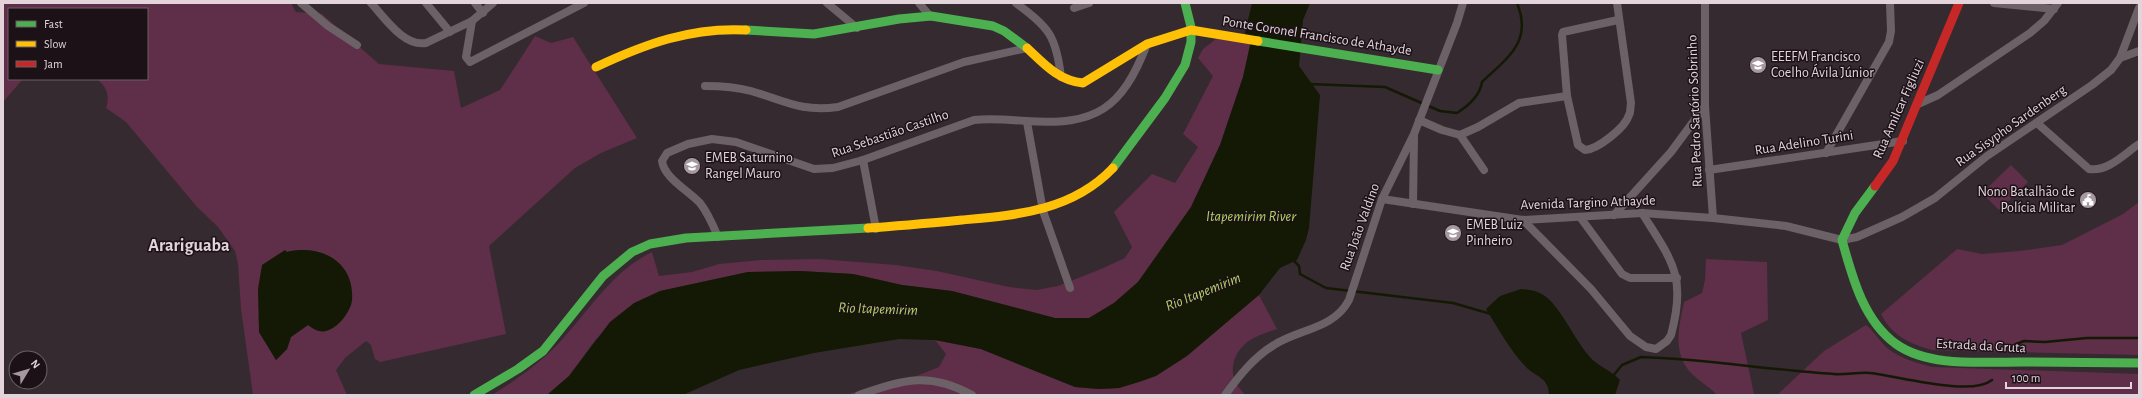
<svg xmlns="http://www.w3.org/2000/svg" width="2142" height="398" font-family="'Alegreya Sans',sans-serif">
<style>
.green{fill:#5f2e48;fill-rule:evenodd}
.water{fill:#141905}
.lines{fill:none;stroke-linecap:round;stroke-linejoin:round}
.stream{stroke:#141905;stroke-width:2.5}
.street{stroke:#6b6166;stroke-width:8}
.fast{stroke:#4caf50;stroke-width:9}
.slow{stroke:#ffc107;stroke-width:9}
.jam{stroke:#c62828;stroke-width:9}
.labels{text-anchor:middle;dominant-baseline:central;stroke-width:3;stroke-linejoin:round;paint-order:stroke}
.street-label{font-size:14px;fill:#e2d4da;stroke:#1b1116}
.poi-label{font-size:14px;fill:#e2d4da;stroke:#1b1116;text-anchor:start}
.water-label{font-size:15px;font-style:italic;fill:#b2d164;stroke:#1b1116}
.district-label{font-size:18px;font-weight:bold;fill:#e2d4da;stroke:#1b1116}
</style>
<rect width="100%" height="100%" fill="#352a2f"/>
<g class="green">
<path d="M3,3H291L296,12L322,14L379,64L454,71L461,108L500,90L535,36L551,43L573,37L637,138L601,153L575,168L489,246L506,334L380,362L375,359L371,345L366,341L345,358L336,370L347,395H253L241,309L238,264L235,251L218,227L197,207L126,122L106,108C110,96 107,87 97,79H147V9H9V79H23L3,102ZM297,250L318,331L308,325L291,337L287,349L276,360L259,332L287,252Z"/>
<path d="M1216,39L1251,41L1243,77L1220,145L1191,207L1138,282L1114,303L1089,318H1055L952,291L902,285L853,274L800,271L748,272L660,291L596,339L569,376L547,395H492C516,380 540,363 559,343C589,311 612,271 652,252L659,276L692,272L719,264L761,260L819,259L896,265L937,271L1009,287L1036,290L1058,286L1101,269L1125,258L1132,247L1114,212L1152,174L1175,183L1198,147L1183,134L1213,76L1198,58L1203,49Z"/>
<path d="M2011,165L2028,182L1999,210L1982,193Z"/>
<path d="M2139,202V355L1932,350C1910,344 1891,335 1881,314L1957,249L1982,254L2019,251L2062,245L2123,214Z"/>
<path d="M1706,259L1767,262L1768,320L1741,333L1754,394L1777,395L1824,351L1866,325C1874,331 1878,339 1885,346C1898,358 1916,363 1933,367L2139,374V395H1717C1709,386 1698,381 1691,373C1672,353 1679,326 1684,302L1702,293L1705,280Z"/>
<path d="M1259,295L1277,329C1266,333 1251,337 1243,346C1228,362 1230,382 1246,395H849L851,393L904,381L939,367L946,354L935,340L981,349L1075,387L1099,389L1119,388L1142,381Z"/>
</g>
<g class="water">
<path d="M1252,3H1310L1303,20L1299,66L1320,95L1309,228L1306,240L1297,260L1280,268L1259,295L1187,356L1156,376L1142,381L1119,388L1099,389L1075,387L981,349L935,340L899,339L814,353L739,370L683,395H547L569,376L610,322L634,303L660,291L748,272L800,271L853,274L902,285L952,291L1055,318H1089L1114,303L1138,282L1191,207L1220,145L1243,77L1251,41L1245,33Z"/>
<path d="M285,250L287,252C320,244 355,261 352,300C351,313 333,335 319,331C315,330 311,327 308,325L291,337L287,349L276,360L259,332L258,289L262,265Z"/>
<path d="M1521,289C1530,290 1538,291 1545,296C1561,308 1575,340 1589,356C1598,367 1610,369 1620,380L1615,395H1549C1549,377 1535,377 1525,366C1509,349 1498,328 1486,309L1500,296Z"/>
</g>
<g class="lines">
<g class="stream">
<path d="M1309,84L1385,87L1440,111L1457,113C1468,106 1480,95 1482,82C1507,58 1533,42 1517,3"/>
<path d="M1292,259L1299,266L1300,274L1326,288L1453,303L1491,314"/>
<path d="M2009,350L2014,345L2024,341L2045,342L2087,338H2139"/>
<path d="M1613,376L1622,365L1641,357C1706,359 1770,370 1834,374C1846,375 1858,372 1870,373C1898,376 1971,397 1992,380"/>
</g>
<g class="street">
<path d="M301,3L328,26L357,45"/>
<path d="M371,3C385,18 404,47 426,43L472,21L493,3"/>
<path d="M426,3L450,32"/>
<path d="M475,3L483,13"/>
<path d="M827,3L857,28"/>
<path d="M919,3L929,15"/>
<path d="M1016,3C1049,28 1056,35 1061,77"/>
<path d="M1617,3L1631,103C1630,107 1631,112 1629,115C1625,128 1598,149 1585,150L1578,145L1567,96L1562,35L1563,32L1618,20"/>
<path d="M1705,3V106L1713,218"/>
<path d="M1994,3L2054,9"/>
<path d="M1074,8L1089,3"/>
<path d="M472,21L466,57L470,62L584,3"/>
<path d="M2120,58L2139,51"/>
<path d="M705,86C720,86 736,87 751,91C786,101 800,112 838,107L964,62L1027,48"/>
<path d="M1918,104L1938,95L2030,33L2044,21L2058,3"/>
<path d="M1419,120L1442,130L1460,135L1484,170"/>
<path d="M1027,122L1043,211L1070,288"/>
<path d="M2037,123L2089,169C2108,172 2124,154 2139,144"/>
<path d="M1460,135L1478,127L1519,103L1567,96"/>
<path d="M1826,153L1889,42L1891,31L1890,3"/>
<path d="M863,160L876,229"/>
<path d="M1709,170L1903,141"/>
<path d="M1382,199L1523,220L1642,213L1713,218L1786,226L1842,240L1857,237L1902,217L1935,198L1987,156L2092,85L2111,70L2120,58L2139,8"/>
<path d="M1413,204L1414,137"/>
<path d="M1614,215L1671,152L1705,106"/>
<path d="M1580,217L1622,274L1630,278H1677"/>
<path d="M1523,220L1591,289L1630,336L1646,347L1656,349L1667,341L1671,335C1687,276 1672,261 1642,213"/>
<path d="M718,237C713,225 708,213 700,203C689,191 664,178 662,161L667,153L688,144L712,139L736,142L814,169L833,168L863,160L974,120C992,118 1008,120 1026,121C1096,126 1122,109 1147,44"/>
<path d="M859,395C904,380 928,371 972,395"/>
<path d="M1225,395C1239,376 1254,357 1274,345C1299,329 1334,329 1349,300L1382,199L1414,134L1457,23L1463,3"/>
</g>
<g class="fast">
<path d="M746,30L814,34L899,19L931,16L993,26L1004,31L1027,48"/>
<path d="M1258,41L1438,70"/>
<path d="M1113,168L1165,98L1185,65L1191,42V27L1185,3"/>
<path d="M1875,186L1855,213L1842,240C1852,276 1863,320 1896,344C1931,369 1988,361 2029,362C2066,362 2102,363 2139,363"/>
<path d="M474,395L518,369L543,351L603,276L632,252L650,244L686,238L868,228"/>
</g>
<g class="slow">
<path d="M1027,48C1044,64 1059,81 1083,83L1147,44L1191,30L1258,41"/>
<path d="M596,67C645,44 691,27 746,30"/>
<path d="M868,228C899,226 931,223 962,220C1017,215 1072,211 1113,168"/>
</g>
<path class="jam" d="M1875,186L1893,161L1959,3"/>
</g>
<defs>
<g id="school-disc" transform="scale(0.9)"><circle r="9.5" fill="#a5989e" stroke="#1b1116"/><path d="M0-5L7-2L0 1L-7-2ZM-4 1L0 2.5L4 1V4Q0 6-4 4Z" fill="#fff"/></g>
<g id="civic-disc" transform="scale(0.9)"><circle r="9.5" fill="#a5989e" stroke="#1b1116"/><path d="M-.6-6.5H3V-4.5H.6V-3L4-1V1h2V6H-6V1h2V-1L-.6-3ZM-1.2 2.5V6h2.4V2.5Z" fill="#fff"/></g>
</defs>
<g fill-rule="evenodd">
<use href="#school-disc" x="1758" y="65"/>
<use href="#school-disc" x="692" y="166"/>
<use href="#civic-disc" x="2088" y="200"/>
<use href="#school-disc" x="1453" y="233"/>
</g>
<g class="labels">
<g class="street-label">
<text transform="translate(1317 36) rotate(9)">Ponte Coronel Francisco de Athayde</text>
<text transform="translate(1899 109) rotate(-66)">Rua Amilcar Figliuzi</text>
<text transform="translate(1695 111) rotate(-92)">Rua Pedro Sartório Sobrinho</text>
<text transform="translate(2011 126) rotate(-35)">Rua Sisypho Sardenberg</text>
<text transform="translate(890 134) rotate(-19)">Rua Sebastião Castilho</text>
<text transform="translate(1804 143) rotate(-9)">Rua Adelino Turini</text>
<text transform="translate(1588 203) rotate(-2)">Avenida Targino Athayde</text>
<text transform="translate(1360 227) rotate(-70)">Rua João Valdino</text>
<text transform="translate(1981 346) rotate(3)">Estrada da Gruta</text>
</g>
<g class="poi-label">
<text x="1771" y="57">EEEFM Francisco<tspan x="1771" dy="16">Coelho Ávila Júnior</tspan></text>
<text x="705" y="158">EMEB Saturnino<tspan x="705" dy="16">Rangel Mauro</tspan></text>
<text x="2075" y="192" text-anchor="end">Nono Batalhão de<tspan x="2075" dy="16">Polícia Militar</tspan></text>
<text x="1466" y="225">EMEB Luiz<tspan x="1466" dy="16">Pinheiro</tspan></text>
</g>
<g class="water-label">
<text x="1251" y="216">Itapemirim River</text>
<text transform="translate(1203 292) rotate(-22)">Rio Itapemirim</text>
<text transform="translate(878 309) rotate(2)">Rio Itapemirim</text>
</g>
<g class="district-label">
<text x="189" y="246">Arariguaba</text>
</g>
</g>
<rect width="2142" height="398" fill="none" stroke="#e2d4da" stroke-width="8"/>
<rect x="8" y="8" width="140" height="72" fill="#1b1116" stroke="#6b5f64"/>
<rect x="16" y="21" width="20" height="6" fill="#4caf50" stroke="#6b5f64"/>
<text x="44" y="28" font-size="12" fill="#e2d4da">Fast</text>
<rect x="16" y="41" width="20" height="6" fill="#ffc107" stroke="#6b5f64"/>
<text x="44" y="48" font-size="12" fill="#e2d4da">Slow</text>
<rect x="16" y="61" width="20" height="6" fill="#c62828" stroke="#6b5f64"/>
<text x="44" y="68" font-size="12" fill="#e2d4da">Jam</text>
<g transform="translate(28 370) rotate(52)"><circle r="19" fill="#1b1116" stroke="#6b5f64"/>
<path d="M0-3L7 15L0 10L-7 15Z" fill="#a5989e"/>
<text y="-6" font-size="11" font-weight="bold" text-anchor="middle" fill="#e2d4da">N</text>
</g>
<path d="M2006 382v6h125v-6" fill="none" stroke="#e2d4da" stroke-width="2"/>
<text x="2012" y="382" font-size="12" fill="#e2d4da" stroke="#1b1116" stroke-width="3" paint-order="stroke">100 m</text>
</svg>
